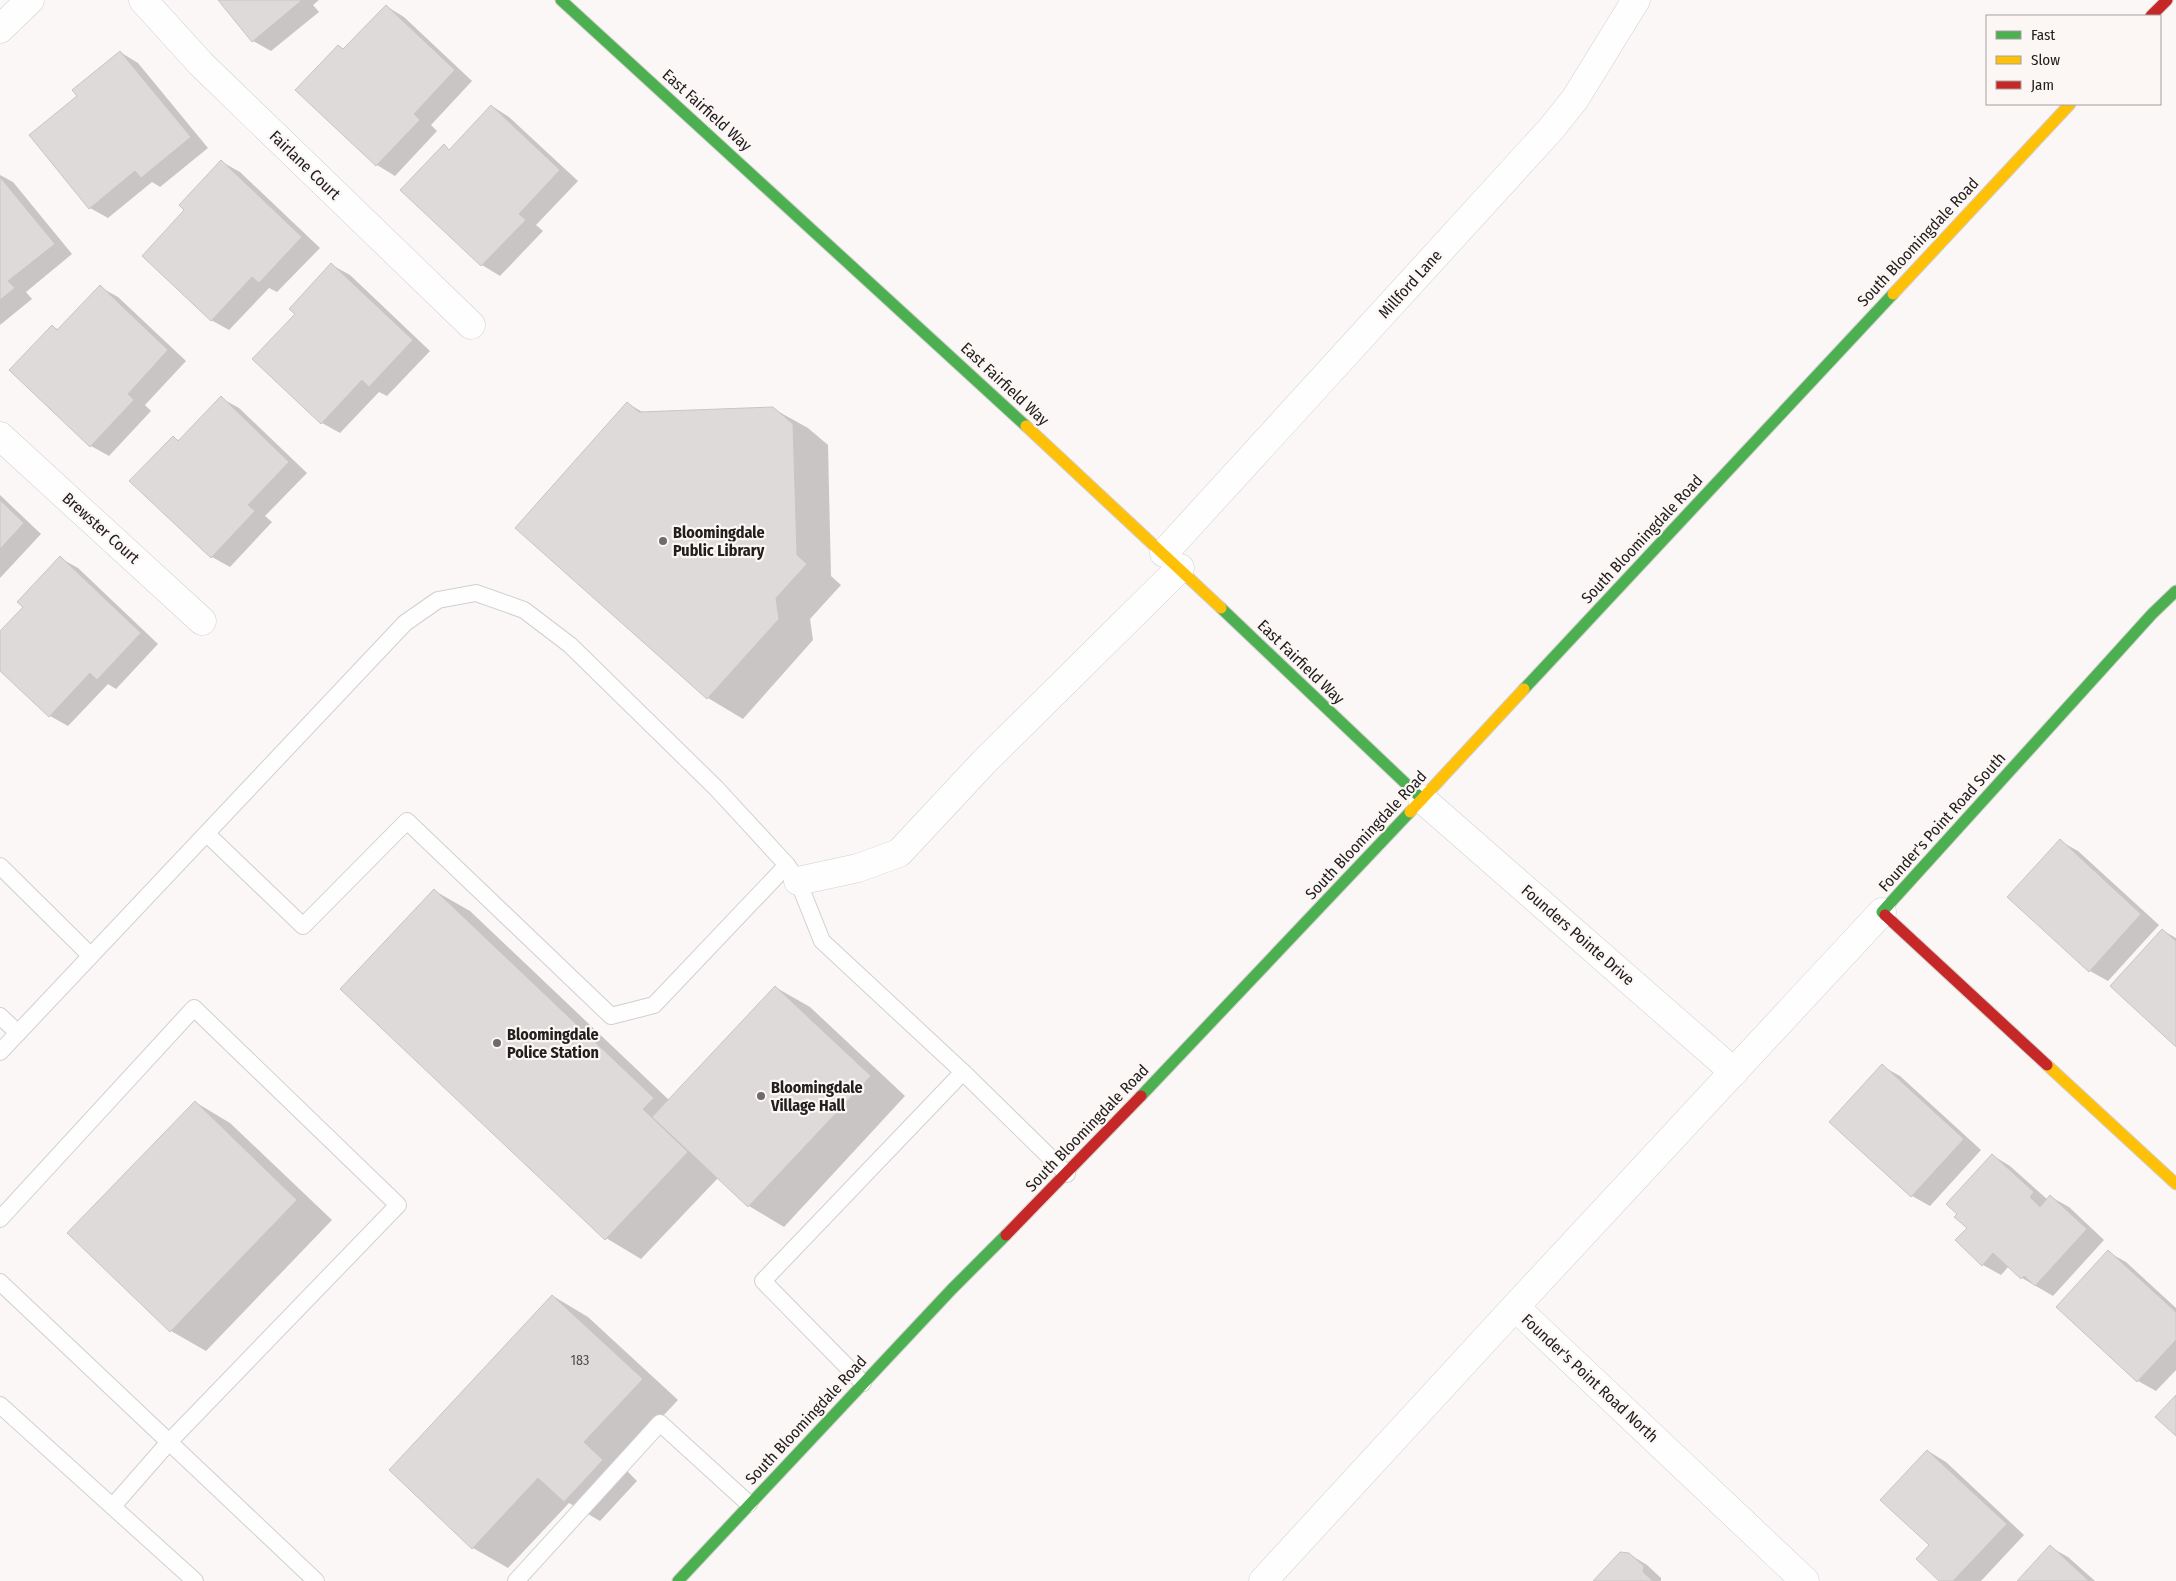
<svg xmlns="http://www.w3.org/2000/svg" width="2176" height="1581" font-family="'Fira Sans Condensed',sans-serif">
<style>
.shadow{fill:#0003}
.building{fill:#dddad9;stroke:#c8c6c4}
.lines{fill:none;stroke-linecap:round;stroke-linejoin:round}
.lane-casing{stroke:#d2cfcf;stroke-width:18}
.street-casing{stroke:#d2cfcf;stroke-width:29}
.fast-casing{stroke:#d2cfcf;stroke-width:13}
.slow-casing{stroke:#d2cfcf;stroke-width:13}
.jam-casing{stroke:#d2cfcf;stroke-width:13}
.lane{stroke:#fefefe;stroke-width:16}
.street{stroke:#fefefe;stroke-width:28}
.fast{stroke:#4caf50;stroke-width:11}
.slow{stroke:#ffc107;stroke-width:11}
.jam{stroke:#c62828;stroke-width:11}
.poi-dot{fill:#6e6b6a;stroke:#fcf6f5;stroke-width:2}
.labels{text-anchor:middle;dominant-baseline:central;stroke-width:4.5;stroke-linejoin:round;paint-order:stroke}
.number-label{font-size:14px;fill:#514e4e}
.street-label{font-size:16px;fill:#22201f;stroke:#fcf6f5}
.poi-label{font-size:16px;font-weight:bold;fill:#22201f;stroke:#fcf6f5;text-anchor:start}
</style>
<rect width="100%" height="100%" fill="#fbf7f6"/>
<g class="shadow">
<path d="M219,0H319L313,5L319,12L271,51L253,41Z"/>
<path d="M386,6L404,17L472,81L431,125L437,131L395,176L377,165L297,90L344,50Z"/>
<path d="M120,52L138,63L208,148L160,187L152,182L108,218L90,208L79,96Z"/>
<path d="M492,106L509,117L578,181L536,225L543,231L500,276L482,265L402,190L444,146L450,150Z"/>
<path d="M222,162L240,172L320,248L277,292L269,288L229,330L211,320L186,210Z"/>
<path d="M0,175L13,182L72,254L26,292L32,299L0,325Z"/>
<path d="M332,265L350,275L430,351L387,396L379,392L340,433L322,423L296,314Z"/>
<path d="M100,287L118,297L186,361L145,405L151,411L109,456L91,446L52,326L59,330Z"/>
<path d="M221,398L239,408L307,473L265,516L272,522L230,567L212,557L173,437L180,441Z"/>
<path d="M627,403L644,413L772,408L808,428L828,445L831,576L841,585L810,619L813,640L743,719L708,698L516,527Z"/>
<path d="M0,495L41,534L0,578Z"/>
<path d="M60,558L78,568L158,644L116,689L108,684L68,726L50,716L0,669V633L25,607Z"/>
<path d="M2060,841L2078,851L2159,925L2108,981L2090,971Z"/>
<path d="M435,891L470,911L669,1100L775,987L810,1007L905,1096L784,1227L749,1206L718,1178L641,1259L606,1238Z"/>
<path d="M2162,930L2176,938V1045Z"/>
<path d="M1882,1066L1900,1076L1981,1150L1930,1206L1912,1196Z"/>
<path d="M195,1102L230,1123L332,1220L206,1351L171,1331Z"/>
<path d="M1992,1155L2010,1166L2048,1200L2051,1197L2069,1207L2104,1240L2053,1296L2022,1278L2009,1266L2001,1275L1983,1265L1968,1228Z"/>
<path d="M2108,1252L2126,1262L2176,1308V1370L2156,1391L2138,1381L2057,1307Z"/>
<path d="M553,1296L588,1317L678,1400L619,1463L637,1481L600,1521L569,1503L508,1568L473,1548L390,1470Z"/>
<path d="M1928,1451L1946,1462L2024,1535L1981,1581H1941L1930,1545Z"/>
<path d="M2050,1547L2068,1557L2095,1581H2019Z"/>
<path d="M1629,1554L1647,1565L1661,1578V1581H1595Z"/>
</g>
<g class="building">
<path d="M218,0H300L301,1L252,42Z"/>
<path d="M386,5L455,70L414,114L420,120L376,166L295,90L338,45L343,49Z"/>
<path d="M120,51L191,137L141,178L135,171L89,209L29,135L77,96L72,90Z"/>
<path d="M491,105L560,170L519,214L526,220L481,266L400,190L444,144L449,150Z"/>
<path d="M221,160L302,237L259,283L252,277L211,321L142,256L184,210L179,205Z"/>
<path d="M0,177L55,244L8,281L15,288L0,300Z"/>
<path d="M331,263L413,340L369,387L362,380L321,424L252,359L295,314L289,309Z"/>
<path d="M100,285L168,350L128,394L134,400L90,447L9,370L52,325L57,330Z"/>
<path d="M221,396L289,462L248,505L255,511L211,558L129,481L173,436L178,441Z"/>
<path d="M627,402L639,412L773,407L793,424L797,555L807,564L776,598L779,619L707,699L515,528Z"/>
<path d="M0,500L24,523L0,549Z"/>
<path d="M60,556L141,633L97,680L90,673L49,717L0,671V631L23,607L17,602Z"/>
<path d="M2060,839L2141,914L2089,972L2007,897Z"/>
<path d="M434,889L654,1098L643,1109L688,1152L605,1240L340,989Z"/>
<path d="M2162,929L2176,941V1047L2110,986Z"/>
<path d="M775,986L871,1076L748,1207L652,1117Z"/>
<path d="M1882,1064L1964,1139L1911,1197L1829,1122Z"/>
<path d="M195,1101L297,1200L170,1332L67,1233Z"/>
<path d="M1992,1154L2034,1192L2030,1197L2040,1207L2050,1195L2087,1229L2035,1286L2024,1276L2021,1279L1993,1253L1982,1266L1955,1240L1967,1228L1954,1217L1957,1214L1946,1204Z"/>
<path d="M2108,1250L2176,1312V1340L2137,1382L2056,1307Z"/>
<path d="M552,1295L643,1379L584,1442L603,1460L564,1502L538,1478L472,1549L389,1470Z"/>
<path d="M2176,1395V1436L2155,1417Z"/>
<path d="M1927,1450L2007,1524L1953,1581H1939L1916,1559L1929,1545L1880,1500Z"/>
<path d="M2050,1545L2089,1581H2017Z"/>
<path d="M1620,1552L1629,1553L1644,1566L1643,1572L1653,1581H1593Z"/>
</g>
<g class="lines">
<g class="lane-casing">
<g id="lane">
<path d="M207,834L303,926L407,821L611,1016L654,1005L787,865"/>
<path d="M0,866L90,955"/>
<path d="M0,1016L18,1033"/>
<path d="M0,1052L405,623L438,600L476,593L524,610L570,645L716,788L787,865L798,881L822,941L963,1072L1067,1174"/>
<path d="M0,1219L194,1008L398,1205L169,1442L113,1506"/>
<path d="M0,1282L316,1581"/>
<path d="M863,1383L763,1281L963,1072"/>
<path d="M0,1405L195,1581"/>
<path d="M516,1581L660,1423L749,1504"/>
</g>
</g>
<g class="street-casing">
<g id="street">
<path d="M143,0L201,64L471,325"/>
<path d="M0,29L30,0"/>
<path d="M0,436L202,621"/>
<path d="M1164,553L1551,129L1575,99L1636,0"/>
<path d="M1422,799L1734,1072"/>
<path d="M798,881L858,868L899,853L984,762L1180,568"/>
<path d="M1515,1307L1882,912"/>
<path d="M1263,1581L1515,1307L1805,1581"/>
</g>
</g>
<g class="fast-casing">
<g id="fast">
<path d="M561,0L1026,426"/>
<path d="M1221,608L1422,799"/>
<path d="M1524,689L1893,294"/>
<path d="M1885,915L1882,912L2152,614L2176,591"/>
<path d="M1141,1096L1410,812"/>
<path d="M678,1581L952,1289L1006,1235"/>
</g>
</g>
<g class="slow-casing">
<g id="slow">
<path d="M1893,294L2070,104"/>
<path d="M1026,426L1221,608"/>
<path d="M1410,812L1524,689"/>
<path d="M2047,1065L2176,1184"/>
</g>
</g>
<g class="jam-casing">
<g id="jam">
<path d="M2151,16L2167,0"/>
<path d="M1885,915L2047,1065"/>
<path d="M1006,1235L1141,1096"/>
</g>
</g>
<use href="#lane" class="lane"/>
<use href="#street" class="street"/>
<use href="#fast" class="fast"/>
<use href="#slow" class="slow"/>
<use href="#jam" class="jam"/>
</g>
<g class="poi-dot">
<circle cx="663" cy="541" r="5"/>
<circle cx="497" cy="1043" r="5"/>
<circle cx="761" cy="1096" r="5"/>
</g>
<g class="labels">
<g class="number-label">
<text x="580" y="1360">183</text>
</g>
<g class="street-label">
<text transform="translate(707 110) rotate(42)">East Fairfield Way</text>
<text transform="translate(305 165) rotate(44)">Fairlane Court</text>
<text transform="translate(1918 242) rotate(-47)">South Bloomingdale Road</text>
<text transform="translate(1410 284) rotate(-48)">Millford Lane</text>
<text transform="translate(1005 384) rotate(43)">East Fairfield Way</text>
<text transform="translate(101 528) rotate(42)">Brewster Court</text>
<text transform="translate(1642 539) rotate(-47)">South Bloomingdale Road</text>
<text transform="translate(1301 662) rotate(44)">East Fairfield Way</text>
<text transform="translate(1942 822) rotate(-48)">Founder's Point Road South</text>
<text transform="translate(1366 835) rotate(-47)">South Bloomingdale Road</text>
<text transform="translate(1578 935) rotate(41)">Founders Pointe Drive</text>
<text transform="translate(1087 1128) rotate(-46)">South Bloomingdale Road</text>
<text transform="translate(1590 1378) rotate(43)">Founder's Point Road North</text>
<text transform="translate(806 1420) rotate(-47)">South Bloomingdale Road</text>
</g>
<g class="poi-label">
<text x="673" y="532">Bloomingdale<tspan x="673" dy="18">Public Library</tspan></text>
<text x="507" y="1034">Bloomingdale<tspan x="507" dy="18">Police Station</tspan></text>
<text x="771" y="1087">Bloomingdale<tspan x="771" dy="18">Village Hall</tspan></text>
</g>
</g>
<rect x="1986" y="15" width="175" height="90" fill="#fcf6f5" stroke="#a5a09f"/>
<rect x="1996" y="31" width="25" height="8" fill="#4caf50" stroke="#a5a09f"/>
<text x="2031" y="40" font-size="15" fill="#22201f">Fast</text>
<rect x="1996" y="56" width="25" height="8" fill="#ffc107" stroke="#a5a09f"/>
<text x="2031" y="65" font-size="15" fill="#22201f">Slow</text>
<rect x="1996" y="81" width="25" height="8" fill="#c62828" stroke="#a5a09f"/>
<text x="2031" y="90" font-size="15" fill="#22201f">Jam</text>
</svg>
